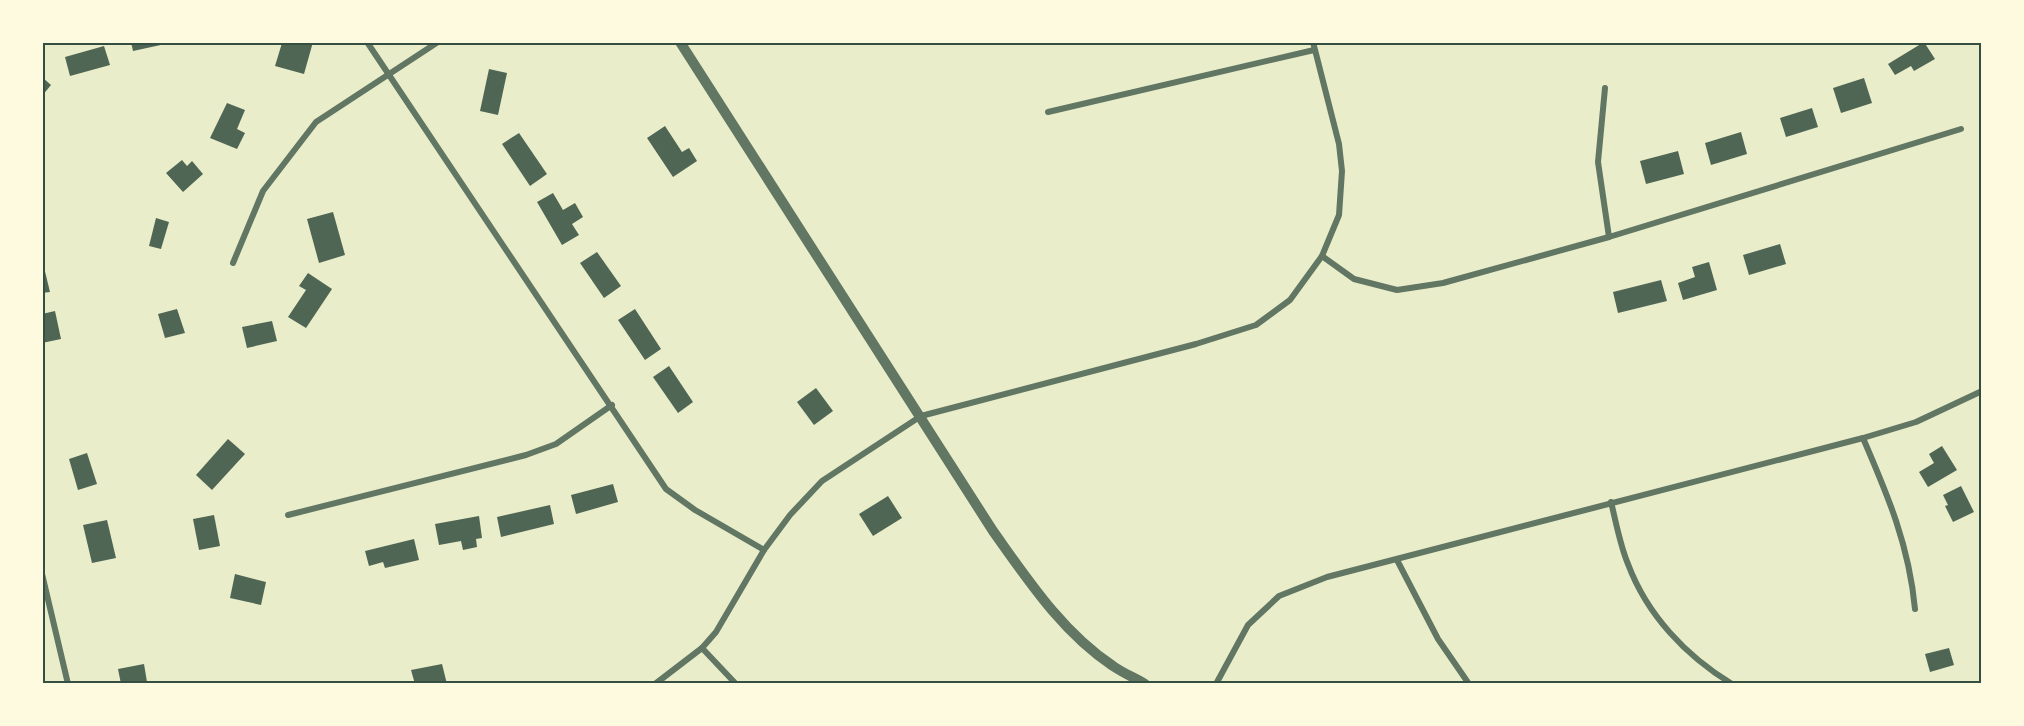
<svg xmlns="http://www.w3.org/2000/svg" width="2024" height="726" font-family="'IBM Plex Sans',sans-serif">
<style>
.building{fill:#4f6655}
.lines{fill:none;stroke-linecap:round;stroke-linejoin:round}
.minor{stroke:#617663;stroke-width:6}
.tertiary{stroke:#617663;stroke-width:10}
.neatline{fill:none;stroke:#344e41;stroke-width:2}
</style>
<rect width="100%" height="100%" fill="#e9edc9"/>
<g class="building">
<path d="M131,42H169L170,43L133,51Z"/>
<path d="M292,42H313L304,74L275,66L282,43L291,45Z"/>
<path d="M1924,42L1935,59L1914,71L1911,66L1895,75L1888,64Z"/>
<path d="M104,46L110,65L70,76L65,57Z"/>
<path d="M489,69L507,73L498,115L480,111Z"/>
<path d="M42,77L51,85L42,96Z"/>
<path d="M1864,78L1872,103L1841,113L1833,88Z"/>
<path d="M227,103L245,110L237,129L245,133L237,149L210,138Z"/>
<path d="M1812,108L1818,127L1786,137L1780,118Z"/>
<path d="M665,126L682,152L689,148L697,161L673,177L647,138Z"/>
<path d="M1741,132L1747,154L1711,165L1705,143Z"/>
<path d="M519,133L547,174L530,186L502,144Z"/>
<path d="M1678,151L1684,174L1646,184L1640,161Z"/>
<path d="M182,160L187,166L192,161L203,174L183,192L166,173Z"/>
<path d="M553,193L563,210L575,203L583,217L572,224L579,235L562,245L537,202Z"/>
<path d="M333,212L345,255L319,263L307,219Z"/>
<path d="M156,218L169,222L161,249L149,246Z"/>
<path d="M1780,244L1786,264L1749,275L1743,255Z"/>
<path d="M597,252L621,286L604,298L580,263Z"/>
<path d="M42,259L50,292L42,293Z"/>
<path d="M1709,262L1717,290L1683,300L1678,283L1695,277L1692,267Z"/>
<path d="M308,273L332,289L306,328L288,317L306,290L299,286Z"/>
<path d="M1661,280L1667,301L1618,313L1613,292Z"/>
<path d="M177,309L185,333L165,338L158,314Z"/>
<path d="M635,309L661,349L645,360L618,320Z"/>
<path d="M55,311L61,339L42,343V314Z"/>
<path d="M272,321L277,341L247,348L242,327Z"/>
<path d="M669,366L693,402L678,413L653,377Z"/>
<path d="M816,388L833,411L814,425L797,402Z"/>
<path d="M228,439L245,454L212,490L196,475Z"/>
<path d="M1942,446L1957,470L1928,487L1919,472L1934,463L1929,454Z"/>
<path d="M87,453L97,484L78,490L69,459Z"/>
<path d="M613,484L618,502L576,514L571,495Z"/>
<path d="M1961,486L1974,512L1953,522L1945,506L1948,505L1943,495Z"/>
<path d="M888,496L902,518L873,536L859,514Z"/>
<path d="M550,505L554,524L501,537L497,517Z"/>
<path d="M214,515L220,546L199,550L193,519Z"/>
<path d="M479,516L482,538L476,539L477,547L463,550L461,541L439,545L435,524Z"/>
<path d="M107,520L116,558L92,563L83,525Z"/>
<path d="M414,539L419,560L385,568L383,562L369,566L365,551Z"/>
<path d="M235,574L266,582L261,605L230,598Z"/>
<path d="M1949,648L1954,665L1930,672L1925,654Z"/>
<path d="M144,664L147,682L121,684L118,669Z"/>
<path d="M442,664L447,684H415L411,670Z"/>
</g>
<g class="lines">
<g class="minor">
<path d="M367,42L666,489L695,510L764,550"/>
<path d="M1605,88L1598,162L1609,237"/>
<path d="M1048,112L1314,50"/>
<path d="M1322,256L1354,279L1397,290L1443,283L1609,237L1961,129"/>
<path d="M233,263L263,191L316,122L438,42"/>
<path d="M1863,438C1888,496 1909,545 1915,609"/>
<path d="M1611,502C1616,522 1620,545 1628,564C1647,615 1686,656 1732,684"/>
<path d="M288,515L526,455L556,444L612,405"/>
<path d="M1397,560L1438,639L1469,684"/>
<path d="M42,574L68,684"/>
<path d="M702,648L736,684"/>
<path d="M655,684L702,648L716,632L764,550L790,515L822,481L921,416L1196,344L1256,325L1290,300L1322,256L1339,215L1342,171L1339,144L1313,42"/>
<path d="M1216,684L1248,625L1279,596L1327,577L1863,438L1916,422L1982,391"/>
</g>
<path class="tertiary" d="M680,42L993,531C1028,580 1062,632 1113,666C1123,673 1135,678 1145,684"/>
</g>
<rect width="2024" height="726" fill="none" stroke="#fefae0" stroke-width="87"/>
<rect x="44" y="44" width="1936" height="638" class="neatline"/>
</svg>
